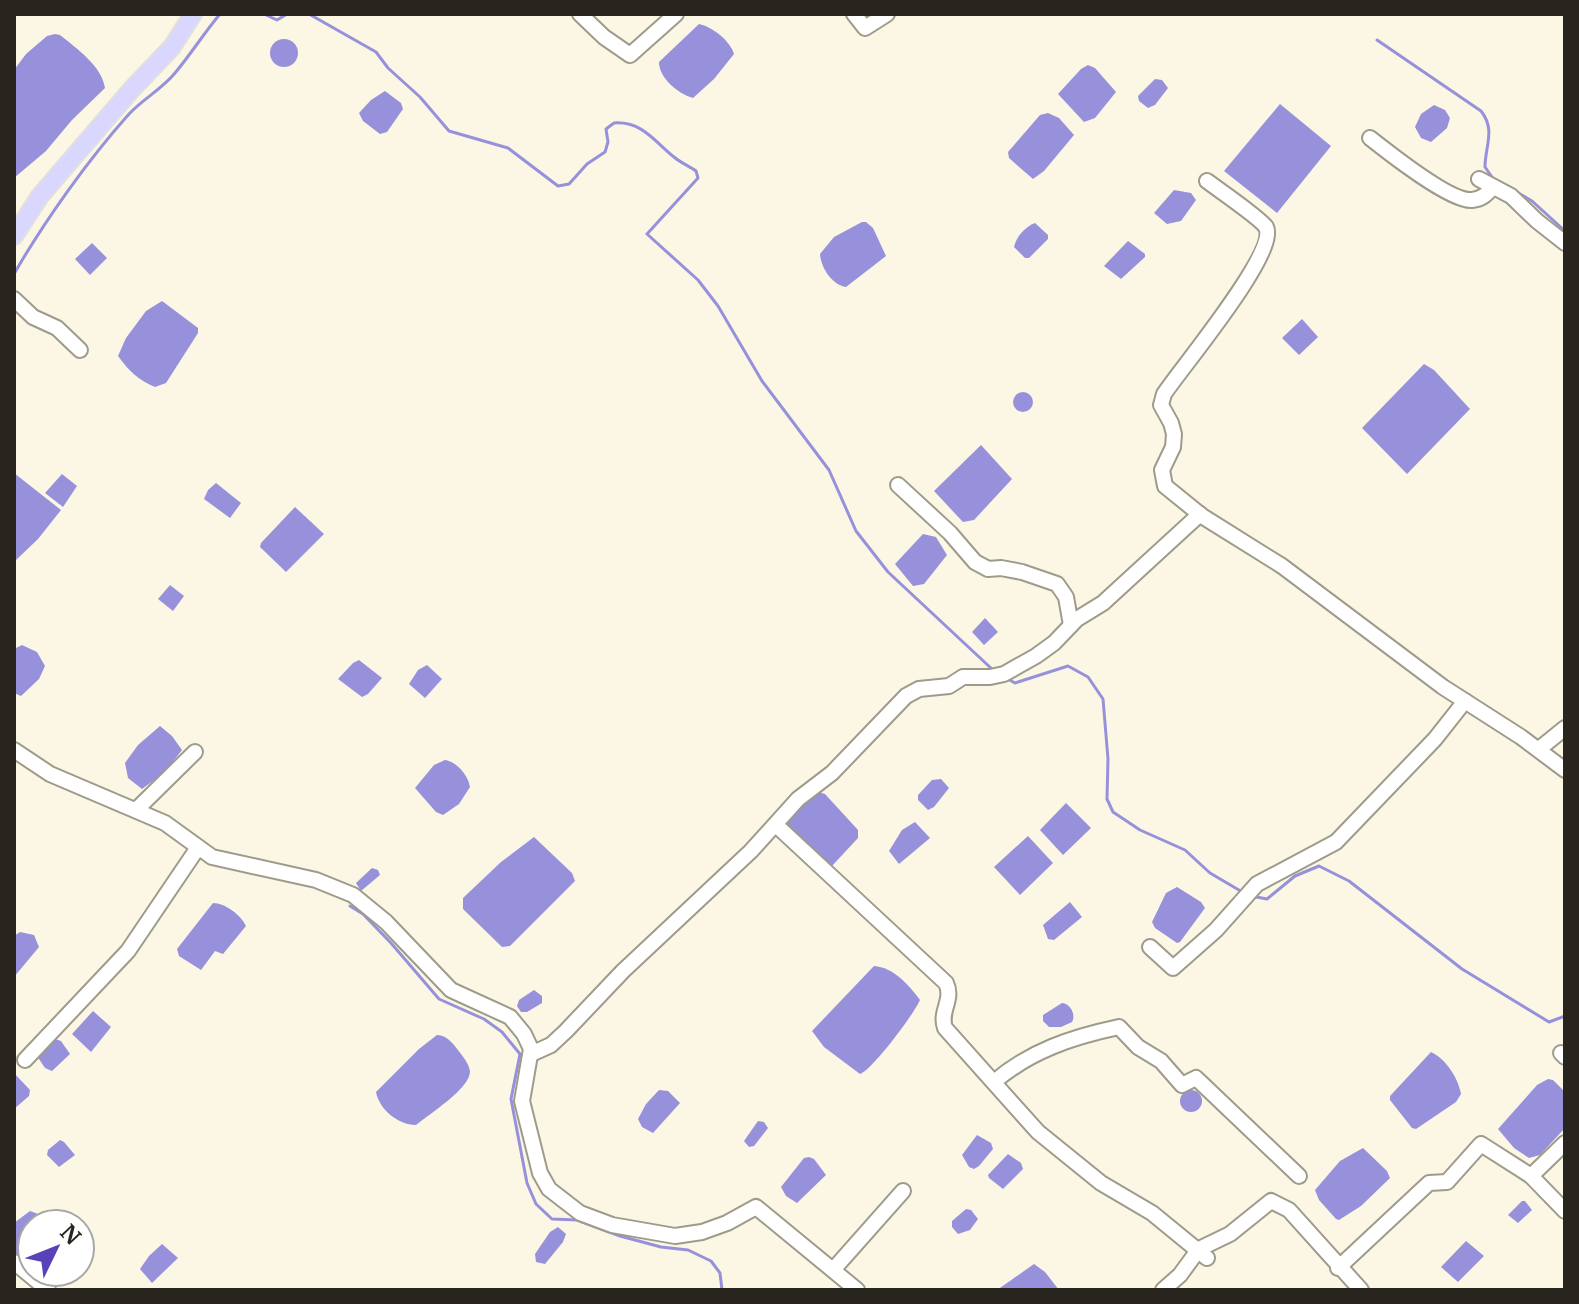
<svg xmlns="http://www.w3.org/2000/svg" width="1579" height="1304" font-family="Merriweather,serif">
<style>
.water{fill:#9691da}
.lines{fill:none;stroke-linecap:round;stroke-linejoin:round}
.stream{stroke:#9691da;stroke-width:3}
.minor-casing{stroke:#9f9b8a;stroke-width:18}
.major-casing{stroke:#e1e0e0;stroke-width:20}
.minor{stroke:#fff;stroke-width:14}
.major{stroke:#d9d7fd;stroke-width:16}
</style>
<rect width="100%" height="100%" fill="#fcf7e5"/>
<g class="water">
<path d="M699,24C713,27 730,41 734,54L714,79L693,98C678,94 659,78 659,62Z"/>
<path d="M55,34L60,35C76,48 102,66 105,88L72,120L46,151L14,178V70L26,54L47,36Z"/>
<circle cx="284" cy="53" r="14"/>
<path d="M1088,65L1095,68L1116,92L1095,118L1084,122L1058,94L1081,69Z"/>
<path d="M1155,79L1162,80L1168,88L1155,105L1148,108L1139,101L1138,96Z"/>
<path d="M385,91L401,103L403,109L387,132L380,134L363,121L359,113L371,100Z"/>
<path d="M1280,104L1331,146L1277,213L1224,171Z"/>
<path d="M1434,105L1445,110L1450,118L1447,128L1431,142L1421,138L1415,127L1421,114Z"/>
<path d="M1048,113L1059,118L1074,135L1044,171L1033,179L1009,158L1008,152L1040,115Z"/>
<path d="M1174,190L1191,193L1196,200L1181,221L1167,224L1154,213Z"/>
<path d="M862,222H866L873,228L886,256L846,287C832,285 821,268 820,254L834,237Z"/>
<path d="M1035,223L1048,235V239L1029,258H1025L1014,247C1016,237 1025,227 1035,223Z"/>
<path d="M1128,241L1145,254V257L1121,279L1104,266Z"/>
<path d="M92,243L107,258L90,275L75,259Z"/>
<path d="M162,301L198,328V333L166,383L155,387C138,380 129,371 118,356L126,338L146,311Z"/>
<path d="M1302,319L1318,337L1299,355L1282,338Z"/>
<path d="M1424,364L1434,370L1470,409L1407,474L1362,428Z"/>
<circle cx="1023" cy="402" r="10"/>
<path d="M981,445L1012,479L974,520L963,522L934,491Z"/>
<path d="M14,473L61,510L38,539L14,562Z"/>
<path d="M62,474L77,486L63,507L45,493Z"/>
<path d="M216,483L241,503L230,518L204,499L208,490Z"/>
<path d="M295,507L324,534L286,572L260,547L261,543Z"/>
<path d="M923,534L936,537L947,555L924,584L913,586L895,564Z"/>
<path d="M170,585L184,596L173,611L158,599Z"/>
<path d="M985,618L998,632L984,645L972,632Z"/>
<path d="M22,645L37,652L45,666L39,679L21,696L14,693V649Z"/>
<path d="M359,660L382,678L368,694L362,697L338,679L353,663Z"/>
<path d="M427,665L442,679L425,698L409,684L418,670Z"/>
<path d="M160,726L172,736L182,750L165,772L142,789L128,778L125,763L138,745Z"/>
<path d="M445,760C457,762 468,775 470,787L459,804L443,815L436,812L415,788L434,765Z"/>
<path d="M941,779L949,788L934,807L928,810L918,800V795L932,780Z"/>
<path d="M819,792L825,794L858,830V838L831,867L794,833L787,823L800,806Z"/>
<path d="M1066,803L1091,828L1063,855L1040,830Z"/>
<path d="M915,822L930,838L899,864L889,851L902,830Z"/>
<path d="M1028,836L1053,863L1020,895L994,867Z"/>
<path d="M534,837L572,873L575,881L510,946L502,947L463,909V898L501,862Z"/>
<path d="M372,868L378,870L380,875L361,891L356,883Z"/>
<path d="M1177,887L1201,902L1205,908L1180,942L1177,943L1155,928L1152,922L1166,893Z"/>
<path d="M1070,902L1082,917L1054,940L1048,939L1043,925Z"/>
<path d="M213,903C225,903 241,915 246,926L223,954L215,951L201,970L179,956L177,949Z"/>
<path d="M20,932L34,935L39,947L14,977V936Z"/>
<path d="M874,966C893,967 909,985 920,1000C914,1014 872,1070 860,1074L824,1047L812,1031Z"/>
<path d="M534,990L542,996V1003L527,1012H521L517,1006L519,1000Z"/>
<path d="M1062,1003C1071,1004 1076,1015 1072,1022L1061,1027H1049L1043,1021V1015Z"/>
<path d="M93,1011L111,1027L91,1052L72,1034Z"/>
<path d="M437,1035C448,1035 454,1045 461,1054C465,1059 469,1065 470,1071C471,1088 428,1115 416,1125C398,1125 379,1109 376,1092L419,1049Z"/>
<path d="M55,1039L61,1041L70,1054L52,1071L45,1068L37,1056Z"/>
<path d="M1431,1052C1446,1059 1458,1078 1461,1094L1456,1102L1416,1129L1412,1128L1390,1100V1096Z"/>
<path d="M14,1073L30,1090L29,1096L14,1109Z"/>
<path d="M1548,1079L1553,1080L1565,1092V1128L1540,1155L1529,1158L1514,1148L1498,1129L1537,1085Z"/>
<path d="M659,1090L668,1091L680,1103L653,1133L642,1127L638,1119L646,1104Z"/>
<circle cx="1191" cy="1101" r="11"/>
<path d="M758,1121L764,1122L768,1128L754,1146L749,1147L744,1141Z"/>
<path d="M977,1135L991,1143L993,1149L979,1166L974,1169L969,1167L962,1155Z"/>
<path d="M60,1140L64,1142L75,1155L59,1167L47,1155L48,1150Z"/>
<path d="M1363,1148L1387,1171L1390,1178L1361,1206L1339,1220L1336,1219L1319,1200L1315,1190L1340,1161Z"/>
<path d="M1008,1154L1021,1163L1023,1169L1003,1189L989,1178L988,1175Z"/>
<path d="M809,1157L814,1159L826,1175L797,1203L786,1196L781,1187L804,1158Z"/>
<path d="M1522,1201H1525L1532,1210L1518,1223L1508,1215Z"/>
<path d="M966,1209L971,1210L978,1219L970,1230L958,1234L952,1227V1221Z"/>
<path d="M30,1211L41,1215L48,1224H32V1244L22,1254L17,1255L14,1253V1223Z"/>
<path d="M558,1227L566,1234L563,1242L545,1264L536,1262L535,1254L550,1232Z"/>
<path d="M1466,1241L1484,1256L1458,1282L1441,1267Z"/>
<path d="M162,1244L178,1258L152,1283L140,1269L149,1256Z"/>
<path d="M1034,1264L1045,1272L1059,1290H997Z"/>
</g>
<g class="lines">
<g class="stream">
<path d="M264,14L277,20L287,14"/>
<path d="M309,14L376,52L388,68L420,97L449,131L508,148L558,186L569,184L587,164L605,152L608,142L606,129L614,123C642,121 654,141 674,157C681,163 689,166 696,171L698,178L647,234L698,280L718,306L762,381L829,470L856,531L888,572L993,670"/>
<path d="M1377,40L1481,111C1496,130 1485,146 1485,167L1494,180"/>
<path d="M1515,191L1532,201L1565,231"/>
<path d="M14,274C45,220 88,160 129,114C143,99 162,89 175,73C191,54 204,33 220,14"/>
<path d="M1006,678L1015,683L1068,666L1088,677L1103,699L1108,759L1107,799L1113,812L1140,830L1185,850L1210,873L1244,893"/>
<path d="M1251,896L1267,899L1295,876L1319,866L1349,881L1462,969L1549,1022L1565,1016"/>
<path d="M350,906L363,914L391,943L439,999L484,1019L502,1032L520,1054L511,1099L527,1183L536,1204L552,1219L577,1220L620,1236L661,1247L688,1250L711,1261L720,1273L722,1290"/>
</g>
<g class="minor-casing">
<g id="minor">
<path d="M580,14L604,37L630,55L676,14"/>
<path d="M854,14L865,28L887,14"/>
<path d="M1370,138C1389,153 1451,202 1472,200C1482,199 1487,194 1493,187"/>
<path d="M1479,179L1511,196L1537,221L1565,243"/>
<path d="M1207,181C1219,190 1260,218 1266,227C1279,252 1181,368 1164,394L1161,405L1171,423L1174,434L1173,447L1162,470L1165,486L1202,516L1282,566L1443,687L1521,737L1565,770"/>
<path d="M14,299L33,317L57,328L80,350"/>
<path d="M898,485L950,533L975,562L988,569L1001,568L1022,572L1057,584L1066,597L1071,625"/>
<path d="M1539,749L1565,728"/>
<path d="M14,750L50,774L165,823L212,857L316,880L353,895L386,922L451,990L510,1017L524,1034L531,1049L522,1101L540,1173L549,1189L580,1213L612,1225L675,1236L702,1232L727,1223L756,1207L857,1290"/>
<path d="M136,810L195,752"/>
<path d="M776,825L946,983C954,1000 939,1011 945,1028L1038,1132L1101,1183L1152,1213L1207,1258"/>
<path d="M1150,947L1173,968L1216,930L1257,884L1336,842L1435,739L1465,701"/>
<path d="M1561,1053L1565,1057"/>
<path d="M531,1054L551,1045L566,1031L623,971L751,851L798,799L832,773L906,696L919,689L949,686L963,677H990L1004,674L1036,656L1054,643L1077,619L1103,603L1200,514"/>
<path d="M25,1060L128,951L197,849"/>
<path d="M994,1082C1030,1051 1072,1037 1119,1027L1138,1047L1161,1061L1182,1085L1196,1078L1299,1176"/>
<path d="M1531,1176L1565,1211"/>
<path d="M14,1262L48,1290"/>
<path d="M1338,1268L1429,1183L1447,1182L1481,1144L1531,1176L1565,1143"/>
<path d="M833,1270L903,1191"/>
<path d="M1163,1290L1180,1275L1199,1249L1230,1234L1271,1201L1289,1210L1361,1290"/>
</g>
</g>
<g class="major-casing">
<path id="major" d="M14,236L40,196L132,89L172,47L193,14"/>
</g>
<use href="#minor" class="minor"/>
<use href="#major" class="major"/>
</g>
<rect width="1579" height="1304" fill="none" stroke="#27251e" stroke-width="32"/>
<g transform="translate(56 1248) rotate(47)"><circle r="38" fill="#ffffff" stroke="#a9a8a5" stroke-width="2"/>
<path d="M0-6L14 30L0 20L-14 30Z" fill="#5941b9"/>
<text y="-12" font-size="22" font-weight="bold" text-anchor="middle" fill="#27251e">N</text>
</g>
</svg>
